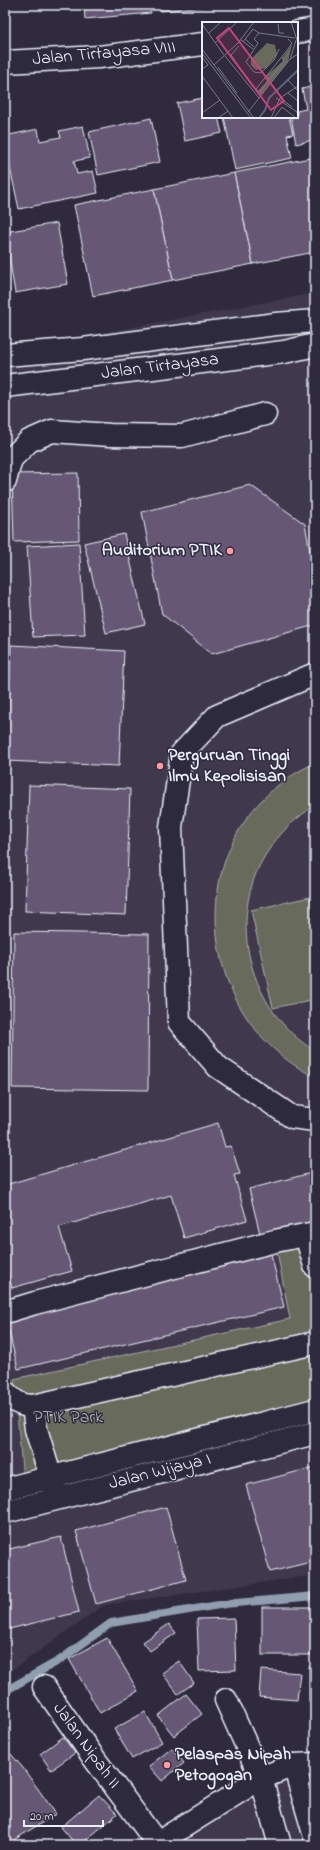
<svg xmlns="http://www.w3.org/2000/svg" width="320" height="1850" font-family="'Indie Flower',sans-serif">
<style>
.built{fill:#40384e}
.green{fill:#686a5c;stroke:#a8aeaa}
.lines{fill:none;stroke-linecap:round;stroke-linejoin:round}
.stream{stroke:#909eb0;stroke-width:8}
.building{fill:#665975;stroke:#e8f1f8}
.minor-casing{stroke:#e8f1f8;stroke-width:25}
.major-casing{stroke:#e8f1f8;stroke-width:25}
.minor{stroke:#2f2a3d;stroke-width:22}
.major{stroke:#2f2a3d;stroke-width:22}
.poi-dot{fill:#ff9aa2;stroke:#2f2a3d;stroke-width:1.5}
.labels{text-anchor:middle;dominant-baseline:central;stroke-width:3;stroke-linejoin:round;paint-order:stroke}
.street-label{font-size:18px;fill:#e8f1f8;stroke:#2f2a3d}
.poi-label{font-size:18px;font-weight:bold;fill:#e8f1f8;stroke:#2f2a3d;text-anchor:start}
.park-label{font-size:18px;fill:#aeb4b2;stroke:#2f2a3d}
.inset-river{fill:none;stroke:#566680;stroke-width:2}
.inset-road{fill:none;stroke:#797a88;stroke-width:1}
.view{fill:#ca437a;fill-opacity:0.15;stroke:#ca437a;stroke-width:2}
.inset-edge{fill:none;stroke:#e8f1f8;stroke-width:2}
</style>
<rect width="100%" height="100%" fill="#2f2a3d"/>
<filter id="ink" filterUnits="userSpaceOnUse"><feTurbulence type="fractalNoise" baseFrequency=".025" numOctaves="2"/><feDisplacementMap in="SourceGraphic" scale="8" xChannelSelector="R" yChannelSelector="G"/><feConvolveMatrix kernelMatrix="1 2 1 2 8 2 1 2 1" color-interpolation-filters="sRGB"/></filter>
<g filter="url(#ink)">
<g class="built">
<path d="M315,293V1575L104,1605L5,1675V351Z"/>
<path d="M306,1769L315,1845H127L157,1827L250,1781Z"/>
</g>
<g class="green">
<path d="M315,763V805C295,819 279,833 266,854C225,919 250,1012 315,1051V1077C186,1013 180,824 315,763Z"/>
<path d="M310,897L315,919V999L273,1008L251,910Z"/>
<path d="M315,1234V1407L23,1480L14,1379L290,1319L275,1241Z"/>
</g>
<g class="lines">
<path class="stream" d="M5,1691L60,1660L111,1623L225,1604L315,1596"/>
</g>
<g class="building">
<path d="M84,5H150L151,13L85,19Z"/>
<path d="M160,5H222L161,11Z"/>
<path d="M315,86V151L313,140L296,144L291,117H297V111L306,109L302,89Z"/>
<path d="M203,98V117H218L222,133L185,141L177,103Z"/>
<path d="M224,117H289L293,134L287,135L292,158L235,170Z"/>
<path d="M151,118L160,162L98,175L89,132Z"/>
<path d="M83,126L90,158L74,161L77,174L93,171L98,193L19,209L5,145V136L38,129L40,141L61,137L59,131Z"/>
<path d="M315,157V252L253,264L234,173Z"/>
<path d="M234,173L253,264L173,280L154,189Z"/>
<path d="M154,189L173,280L93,296L74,205Z"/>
<path d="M57,223L68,284L15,293L5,232Z"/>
<path d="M78,473L79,540L14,542L12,474Z"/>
<path d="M250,485L305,524L315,579V625L212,654L162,614L142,512Z"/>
<path d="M124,534L145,624L106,633L84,543Z"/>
<path d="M79,543L85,635L33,637L27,546Z"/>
<path d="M11,645L124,651L119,766L6,761Z"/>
<path d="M29,785L130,789L126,915L25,911Z"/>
<path d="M14,932L149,934L148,1090L12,1088Z"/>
<path d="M218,1123L225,1147L231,1146L240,1174L234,1175L247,1220L184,1238L171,1195L59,1227L72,1271L12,1288L5,1263V1185Z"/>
<path d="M315,1172V1225L261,1238L249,1189Z"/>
<path d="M271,1254L284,1307L18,1369L5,1316Z"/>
<path d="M315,1467V1561L270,1572L246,1485Z"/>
<path d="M166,1507L186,1580L96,1604L76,1531Z"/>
<path d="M61,1537L79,1612L5,1630V1550Z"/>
<rect x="262" y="1607" width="53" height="48"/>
<path d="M234,1618L236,1670L199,1671L197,1619Z"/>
<path d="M169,1624L176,1633L150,1651L143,1642Z"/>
<path d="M107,1638L138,1691L100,1713L69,1659Z"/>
<path d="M179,1661L194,1683L178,1694L162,1673Z"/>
<rect x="309" y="1667" width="6" height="35"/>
<path d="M261,1670L300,1673L297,1700L259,1697Z"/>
<path d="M186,1694L202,1714L174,1736L158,1716Z"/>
<path d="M145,1712L162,1742L132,1759L114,1729Z"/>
<path d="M63,1737L75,1753L51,1770L40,1754Z"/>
<path d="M172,1748L184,1763L162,1781L149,1766Z"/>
<path d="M11,1754L23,1768L56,1814L9,1843L5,1836V1759Z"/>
<path d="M99,1795L117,1814L80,1845H76L61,1827Z"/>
</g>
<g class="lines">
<g class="minor-casing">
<g id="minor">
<path d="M297,32L315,29"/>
<path d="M5,62L99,57L203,44"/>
<path d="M5,481L11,459L29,441L52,431L110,435L182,436L265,414"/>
<path d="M315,674L217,716L182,753L171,827L179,1022L218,1067L292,1117L315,1120"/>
<path d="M306,1235L315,1266"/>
<path d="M5,1312L35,1303L275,1241L315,1233"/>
<path d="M5,1392C14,1401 20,1406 33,1406L315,1343"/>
<path d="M33,1406L36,1429L56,1495"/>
<path d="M44,1687L96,1761L157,1843"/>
<path d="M226,1700L261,1778L280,1845"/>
<path d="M294,1765L315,1837"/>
<path d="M154,1845L261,1778L294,1765L315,1764"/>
</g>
</g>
<g class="major-casing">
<g id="major">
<path d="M5,355L83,349L276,324L315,321"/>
<path d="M5,386L284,352L315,345"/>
<path d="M5,1489L315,1410"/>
<path d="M5,1512L315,1433"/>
</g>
</g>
<use href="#minor" class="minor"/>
<use href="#major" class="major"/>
</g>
</g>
<g class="poi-dot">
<circle cx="230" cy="551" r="4"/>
<circle cx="160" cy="766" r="4"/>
<circle cx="167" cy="1765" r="4"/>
</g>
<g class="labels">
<g class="street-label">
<text transform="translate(104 54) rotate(-5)">Jalan Tirtayasa VIII</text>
<text transform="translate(160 367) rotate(-7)">Jalan Tirtayasa</text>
<text transform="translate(160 1472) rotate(-14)">Jalan Wijaya I</text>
<text transform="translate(86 1746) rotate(54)">Jalan Nipah II</text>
</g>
<g class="poi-label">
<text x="222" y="551" text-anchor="end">Auditorium PTIK</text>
<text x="168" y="756">Perguruan Tinggi<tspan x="168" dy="21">Ilmu Kepolisisan</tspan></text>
<text x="175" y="1755">Pelaspas Nipah<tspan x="175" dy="21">Petogogan</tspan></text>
</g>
<g class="park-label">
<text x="68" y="1418">PTIK Park</text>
</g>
</g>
<g transform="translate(202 22)">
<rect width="96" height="96" fill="#2f2a3d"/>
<path d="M65,21L73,23L75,33L64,46L54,48L49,43V37ZM90,22L86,40L59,73L56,69L65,59L62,56L81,39V35Z" fill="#686a5c"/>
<path class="inset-river" d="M57,96L63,88L67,76L96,48"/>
<path class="inset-road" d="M67,0H89M89,0L96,21M0,2L22,33M76,2L77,11H82M7,11L19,0M43,17L52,25M39,18L51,27M41,20L51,7L57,11M13,21L35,0M37,24L29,33L47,59M0,27L52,96M77,27L72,38L59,51L52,50L44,40L56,21L52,17L57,11L93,16M0,31L49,96M23,34L57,76M0,35L6,43L0,47M88,38L94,18M12,43L36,21L52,0M16,45L35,71M0,54L31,96M63,55L67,58L82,40L80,35M86,58L96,69M58,70L67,58M86,71L96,79M60,72L54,67L86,27L90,21L86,17M74,76L95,90L96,96M78,76L90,85M46,90L88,37L96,32M0,91L18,78M16,96L26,89M69,96L78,76L96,64M72,96L80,85L94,96"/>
<path class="view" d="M27,6L82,79L69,88L15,16Z"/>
<rect width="96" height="96" class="inset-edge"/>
</g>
<rect width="320" height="1850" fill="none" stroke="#2f2a3d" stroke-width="20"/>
<rect x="10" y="10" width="300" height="1830" fill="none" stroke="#e8f1f8" stroke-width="1.5" filter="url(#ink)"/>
<path d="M24 1820v6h79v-6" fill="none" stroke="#e8f1f8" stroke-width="2"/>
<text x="30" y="1820" font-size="12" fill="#e8f1f8" stroke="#2f2a3d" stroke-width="3" paint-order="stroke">20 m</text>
</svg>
